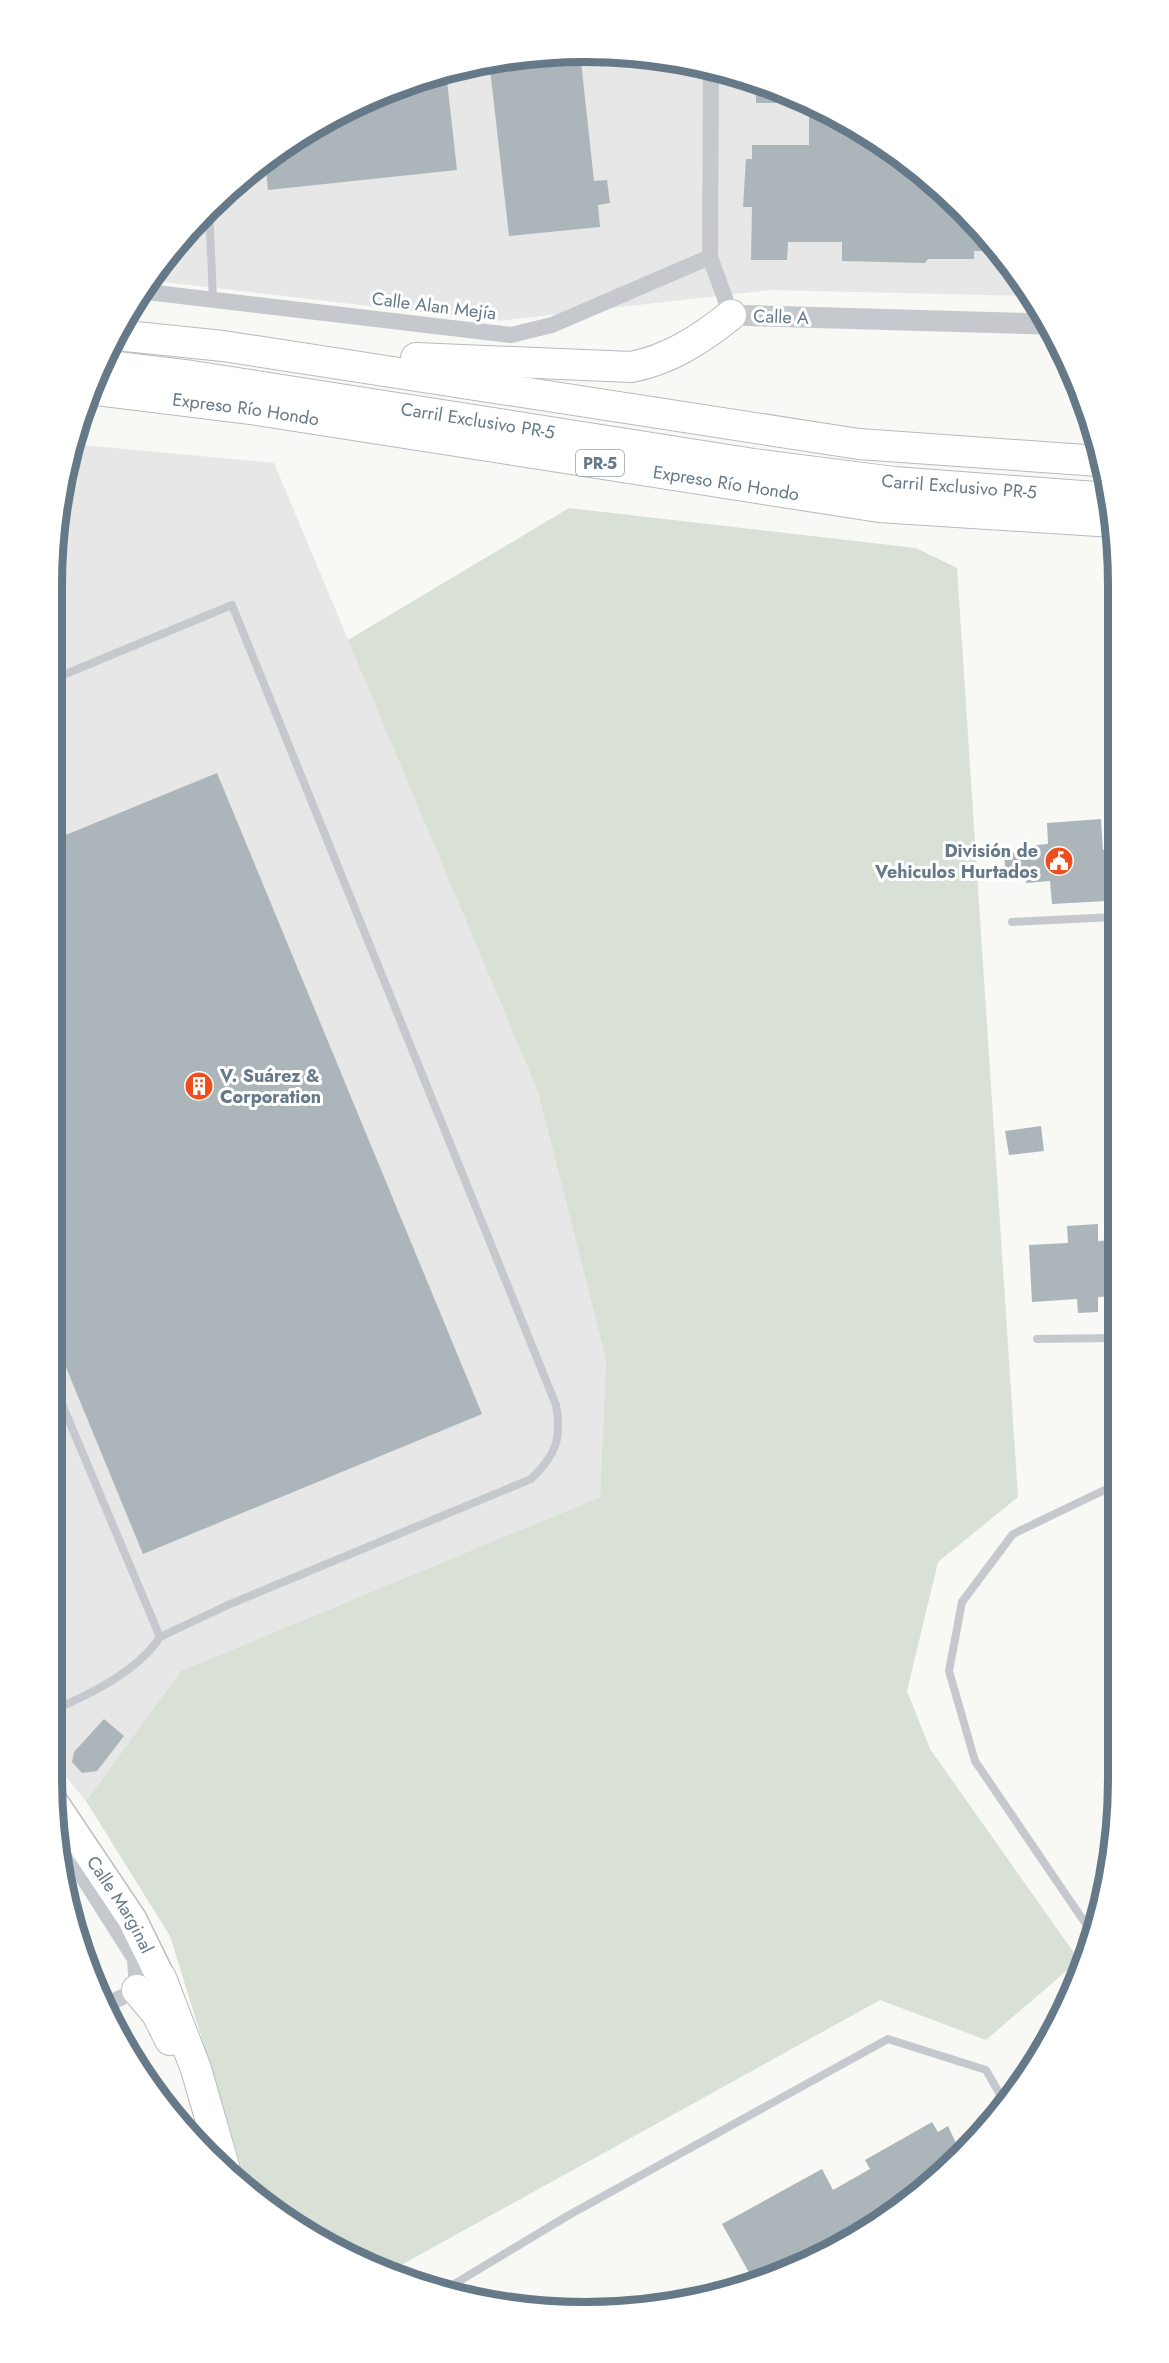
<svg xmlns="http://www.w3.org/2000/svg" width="1169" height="2363" viewBox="0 0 1169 2363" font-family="Jost,sans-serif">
<rect width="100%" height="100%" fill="#f8f8f5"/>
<g fill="#e6e7e6">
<polygon points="585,51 689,61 789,92 909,161 1008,259 1028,296 771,290 497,321 147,280 208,207 288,141 381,91 481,61"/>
<polygon points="72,444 274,463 538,1092 606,1360 600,1497 181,1671 86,1801 51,1759 51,584 61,480"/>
</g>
<polygon fill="#d9e0d6" points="569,508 916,548 957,568 1018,1497 938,1562 907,1691 930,1749 1079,1960 986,2040 880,2000 394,2269 317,2240 249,2191 170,1936 86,1801 181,1671 600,1497 606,1360 538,1092 348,640"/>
<g fill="#acb5ba">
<polygon points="580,52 594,181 607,180 610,203 598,205 600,227 509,236 489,60"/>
<polygon points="446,72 457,170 268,190 265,160 288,141 381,91"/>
<polygon points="756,82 789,92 808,103 756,103"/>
<polygon points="809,103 909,161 982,234 982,251 974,251 974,259 928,259 925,263 842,261 842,242 788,242 787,260 751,260 752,207 743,207 746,159 752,159 752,145 809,145"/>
<polygon points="217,773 482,1414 143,1554 51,1331 51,841"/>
<polygon points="1101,819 1103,850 1115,849 1115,869 1104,870 1107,901 1052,904 1050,881 1026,883 1026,878 1006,879 1004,853 1023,852 1024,846 1048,844 1047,823"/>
<polygon points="1041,1126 1044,1151 1009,1155 1005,1131"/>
<polygon points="1098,1224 1098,1241 1116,1240 1116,1296 1098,1297 1098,1312 1078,1313 1077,1299 1032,1302 1029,1245 1068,1243 1067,1226"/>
<polygon points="104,1719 124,1736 97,1771 82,1773 72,1762 74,1752"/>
<polygon points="932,2122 938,2132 948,2126 962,2156 821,2257 800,2263 798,2259 780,2269 752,2278 722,2224 822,2169 833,2190 870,2169 865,2160"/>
</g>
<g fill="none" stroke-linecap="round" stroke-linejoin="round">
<g stroke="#b7bbbe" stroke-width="31">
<g id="trunk">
<path id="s1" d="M55,1804L132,1919L161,1978"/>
</g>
</g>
<g stroke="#b7bbbe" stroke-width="32">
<g id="motorway">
<polyline points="116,335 223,346 859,444 1099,461"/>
<path d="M416,358L631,367C669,360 701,339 731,315"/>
<path id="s2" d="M100,365L192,376L754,464L894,482L1109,498"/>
<path id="s3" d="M89,389L251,409L879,507L1113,522"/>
<polyline points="161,1978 196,2069 226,2173"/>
<polyline points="137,1990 157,2014 170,2040"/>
</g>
</g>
<g stroke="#c5c9cd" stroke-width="8">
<polyline points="209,206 213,299"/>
<path d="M51,680L232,605L556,1405C562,1439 556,1455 531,1479L228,1605L160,1637"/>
<polyline points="1012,922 1115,917"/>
<polyline points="1037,1339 1116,1338"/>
<path d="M51,1711C89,1695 137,1672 160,1637L51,1378"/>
<polyline points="1092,1933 975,1761 949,1671 962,1602 1013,1534 1117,1484"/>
<polyline points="453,2291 456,2283 569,2215 888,2039 986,2070 1005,2103"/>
</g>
<g stroke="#c5c9cd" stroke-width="16">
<polyline points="711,68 710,257 731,315"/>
<polyline points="139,291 511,335 552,325 710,257"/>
<polyline points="62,1844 135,1959 137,1990 108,2004"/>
</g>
<polyline stroke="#c5c9cd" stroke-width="21" points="731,315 1045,324"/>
<use href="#trunk" stroke="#fff" stroke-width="28"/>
<use href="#motorway" stroke="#fff" stroke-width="30"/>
</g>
<defs>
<g id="civic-disc" transform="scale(1.5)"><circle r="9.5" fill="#f04d1d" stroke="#fff"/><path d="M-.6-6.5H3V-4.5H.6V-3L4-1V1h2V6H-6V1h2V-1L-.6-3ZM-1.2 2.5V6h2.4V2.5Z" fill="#fff"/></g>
<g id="building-disc" transform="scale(1.5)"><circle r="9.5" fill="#f04d1d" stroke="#fff"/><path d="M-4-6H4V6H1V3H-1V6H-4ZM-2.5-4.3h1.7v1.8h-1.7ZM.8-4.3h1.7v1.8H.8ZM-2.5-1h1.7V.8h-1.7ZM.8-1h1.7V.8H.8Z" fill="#fff"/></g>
</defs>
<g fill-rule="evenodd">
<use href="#civic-disc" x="1059" y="861"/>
<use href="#building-disc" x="199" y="1086"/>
</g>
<g text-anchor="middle" stroke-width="6" stroke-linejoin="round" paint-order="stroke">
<rect fill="#fff" stroke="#93a1ac" stroke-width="1.5" x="576" y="450" width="48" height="26" rx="4.5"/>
<g font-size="16" font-weight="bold" fill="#657988">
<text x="600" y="469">PR-5</text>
</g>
<g font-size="18" fill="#657988" stroke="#fff">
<text transform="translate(434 306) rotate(7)" y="6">Calle Alan Mejía</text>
<text transform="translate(781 317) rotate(2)" y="6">Calle A</text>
<text dy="6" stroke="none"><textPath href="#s3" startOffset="158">Expreso Río Hondo</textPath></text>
<text dy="6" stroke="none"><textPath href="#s2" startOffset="382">Carril Exclusivo PR-5</textPath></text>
<text dy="6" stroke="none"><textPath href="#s3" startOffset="644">Expreso Río Hondo</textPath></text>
<text dy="6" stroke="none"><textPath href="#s2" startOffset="868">Carril Exclusivo PR-5</textPath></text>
<text dy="6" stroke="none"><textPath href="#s1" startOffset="120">Calle Marginal</textPath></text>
</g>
<g font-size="18" font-weight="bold" fill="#657988" stroke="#fff" text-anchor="end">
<text x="1038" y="857">División de<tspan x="1038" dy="21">Vehiculos Hurtados</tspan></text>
<text x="220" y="1082" text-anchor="start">V. Suárez &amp;<tspan x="220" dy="21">Corporation</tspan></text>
</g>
</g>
<path d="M0 0H1169V2363H0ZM585 62H585A523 523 0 0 1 1108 585V1779A523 523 0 0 1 585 2302H585A523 523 0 0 1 62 1779V585A523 523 0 0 1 585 62Z" fill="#fff" fill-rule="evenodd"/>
<path fill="none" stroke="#657988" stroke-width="8" d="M585 62H585A523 523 0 0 1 1108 585V1779A523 523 0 0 1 585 2302H585A523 523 0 0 1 62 1779V585A523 523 0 0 1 585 62Z"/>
</svg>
